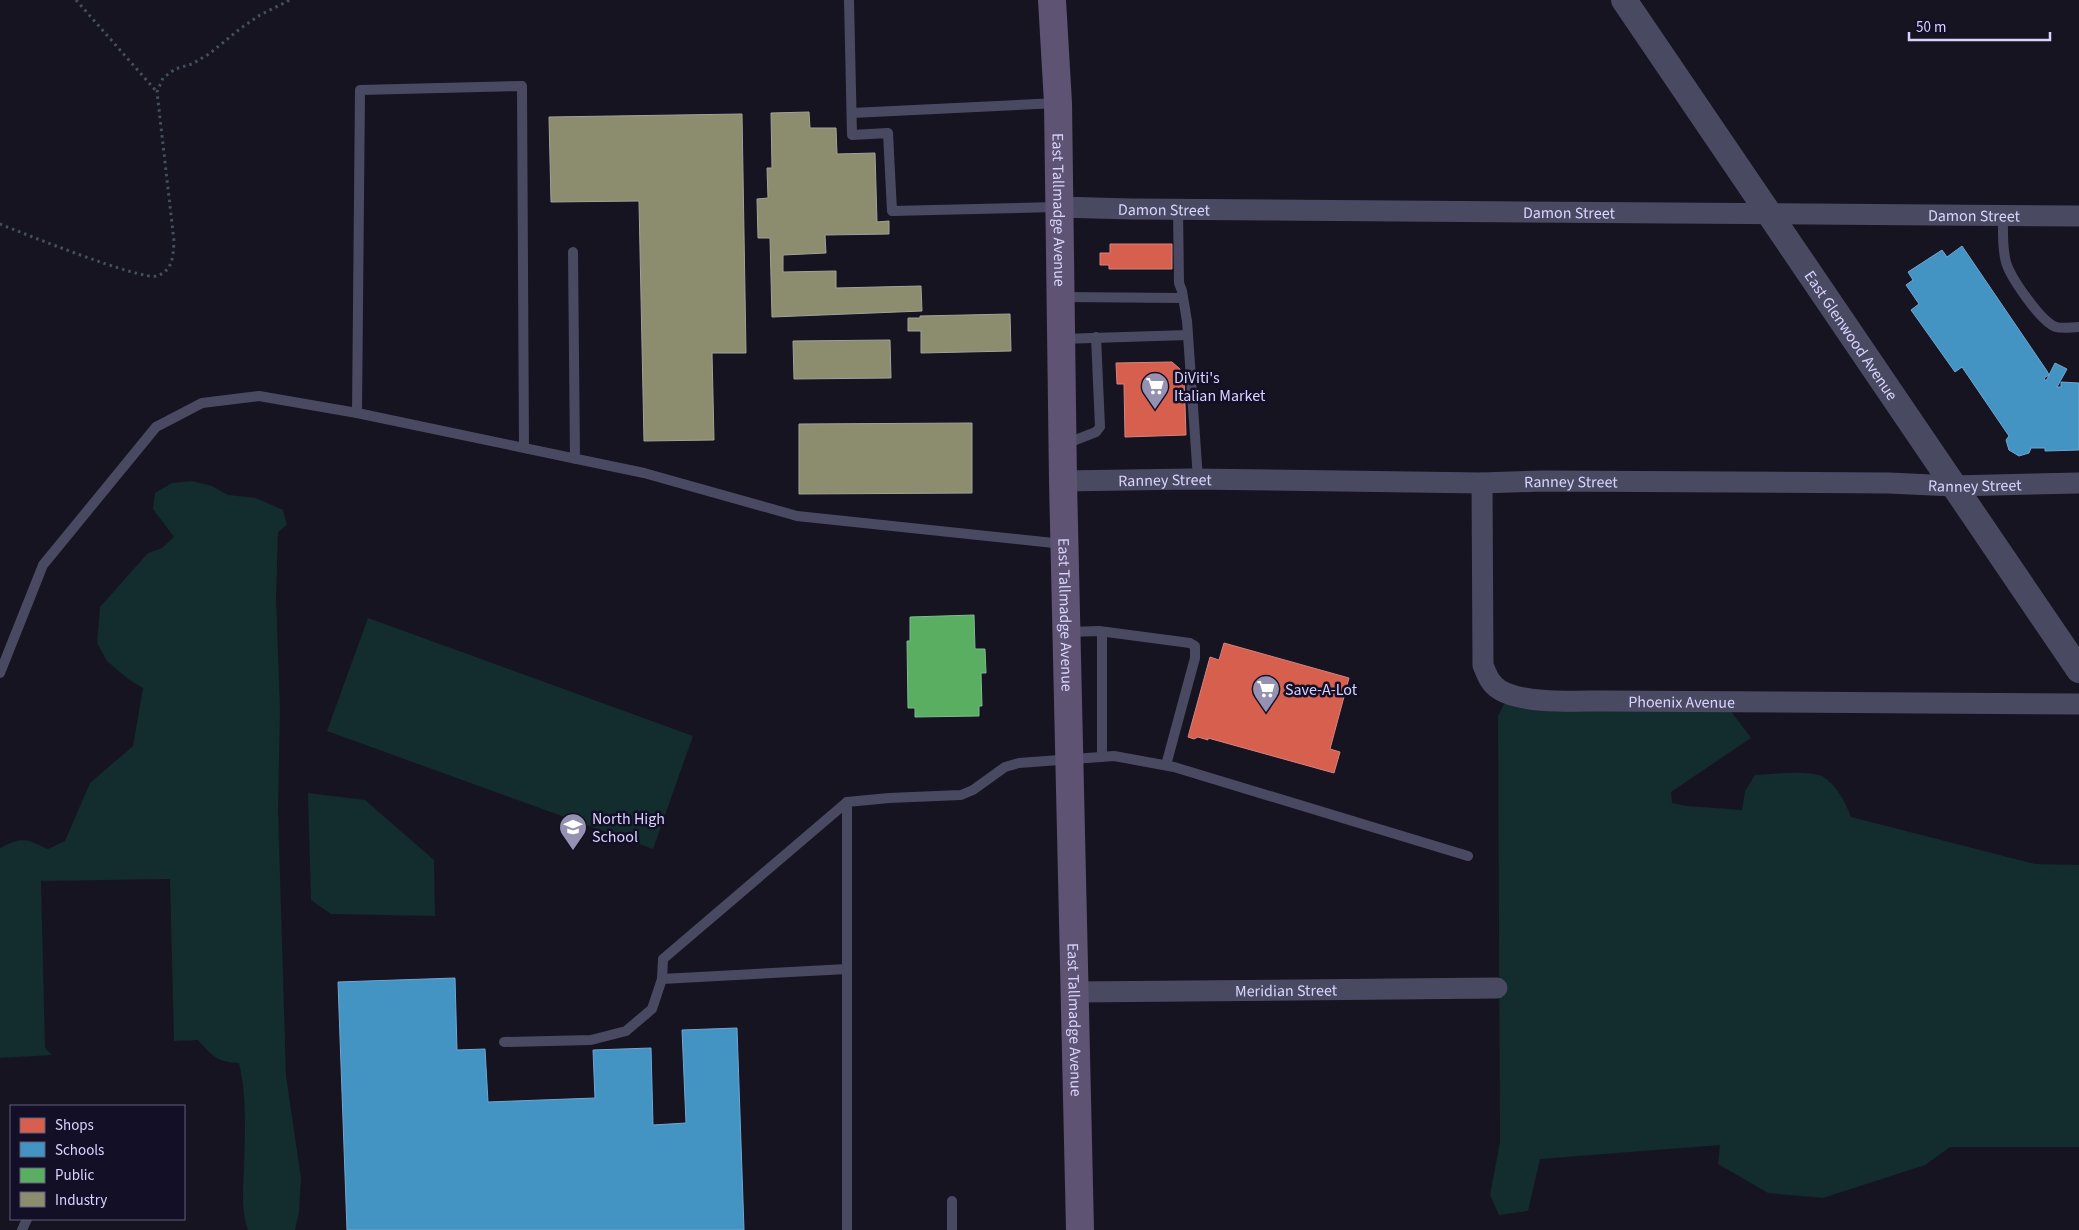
<svg xmlns="http://www.w3.org/2000/svg" width="2079" height="1230" viewBox="0 0 2079 1230" font-family="'Source Sans 3',sans-serif">
<rect width="100%" height="100%" fill="#161421"/>
<g fill="#132c2d">
<path d="M192,481L212,486L228,495L256,498L283,510L287,525L278,532L276,598L280,710L278,810L286,1076L301,1178L299,1212L295,1230H248C241,1210 243,1190 244,1168C245,1133 247,1097 239,1063C217,1062 212,1056 198,1040L174,1041L170,879L41,881L45,1048L52,1055L0,1058V848C23,836 26,839 48,849L65,841L90,783L133,746L143,688L128,679L107,661L97,643L100,607L148,553L162,548L174,537L153,509L155,493L172,483Z"/>
<polygon points="368,618 693,736 653,849 327,731"/>
<path d="M1507,698L1730,710L1751,738L1671,792L1672,803L1687,806L1742,810L1745,791L1755,775C1770,774 1808,770 1822,776C1836,784 1846,803 1851,817L2035,864L2079,865V1147H1950L1925,1165L1823,1198L1768,1193L1718,1164L1720,1145L1540,1159L1528,1211L1499,1215L1490,1195L1500,1142L1498,716Z"/>
<polygon points="308,793 365,800 434,860 435,916 331,914 311,900"/>
</g>
<g fill="#d6604d" stroke="#d78382">
<polygon points="1110,244 1172,244 1172,269 1109,269 1109,265 1100,265 1100,253 1110,253"/>
<polygon points="1172,362 1180,369 1180,376 1184,375 1186,435 1125,437 1124,384 1117,384 1116,363"/>
<polygon points="1224,643 1349,678 1330,749 1340,752 1334,773 1208,738 1208,740 1198,737 1194,739 1188,737 1210,657 1219,660"/>
</g>
<g fill="#4393c3" stroke="#70a6d5">
<polygon points="1962,246 2047,371 2049,375 2044,378 2046,381 2055,363 2067,369 2057,387 2061,387 2061,382 2079,383 2079,450 2045,451 2045,448 2031,448 2029,453 2019,456 2009,450 2006,440 2009,436 1962,367 1955,372 1911,310 1919,304 1906,285 1913,280 1908,272 1942,250 1947,257"/>
<polygon points="455,978 457,1050 485,1049 488,1102 595,1098 593,1050 651,1048 653,1125 686,1123 682,1030 737,1028 744,1230 347,1230 338,982"/>
</g>
<polygon fill="#5aae61" stroke="#80b990" points="974,615 975,649 985,649 986,673 981,673 982,706 979,706 979,716 915,717 915,708 908,708 907,641 910,641 910,617"/>
<g fill="#8c8c6e" stroke="#a3a29a">
<polygon points="809,112 810,128 836,128 837,154 875,153 877,222 889,221 889,234 825,235 826,253 783,255 783,272 836,271 836,288 921,286 922,311 772,317 770,238 758,238 757,199 768,198 767,168 772,168 771,113"/>
<polygon points="742,114 746,353 712,353 714,440 644,441 639,201 551,202 549,117"/>
<polygon points="1010,314 1011,351 921,353 921,331 908,331 908,318 920,318 920,316"/>
<polygon points="890,340 891,378 794,379 793,341"/>
<polygon points="972,423 972,493 799,494 799,424"/>
</g>
<g fill="none" stroke-linecap="round" stroke-linejoin="round">
<g stroke="#44505f" stroke-width="3" stroke-dasharray="2.5 4" stroke-linecap="butt">
<polyline points="76,0 157,92"/>
<path d="M0,224C22,233 142,281 157,276C173,270 173,257 174,241L157,92L163,78L175,69L192,64L209,54L241,28L260,15L290,0"/>
</g>
<g stroke="#4a4962" stroke-width="10">
<polyline points="849,0 852,135 888,133 892,211 1057,207"/>
<polyline points="852,113 1057,103"/>
<polyline points="1178,210 1179,283 1182,291 1187,321 1198,479"/>
<path d="M2003,215C2003,230 2002,248 2006,262C2010,277 2041,322 2056,327C2062,329 2072,327 2079,327"/>
<polyline points="573,252 575,459"/>
<polyline points="1062,297 1183,298"/>
<polyline points="1061,339 1188,335"/>
<polyline points="1065,444 1096,432 1100,427 1096,337"/>
<polyline points="524,448 522,86 360,90 357,413 644,473 797,516 1063,544"/>
<polyline points="1068,632 1099,631 1190,643 1195,646 1195,658 1166,765"/>
<polyline points="1102,632 1102,757"/>
<polyline points="0,673 43,565 156,427 202,403 259,396 357,413"/>
<polyline points="847,802 663,959 662,979 847,969"/>
<polyline points="504,1042 591,1040 626,1031 652,1009 662,979"/>
<polyline points="22,1230 27,1219"/>
<polyline points="847,1230 847,802 889,798 961,795 973,790 1005,767 1019,763 1114,756 1174,767 1468,856"/>
<polyline points="952,1230 952,1201"/>
</g>
<g stroke="#4a4962" stroke-width="21">
<path id="s1" d="M1058,207L1131,209L2079,216"/>
<path id="s2" d="M1063,481L1191,479L1482,483L1543,481L1889,483L1953,486L2079,483"/>
<path id="s3" d="M1482,483L1483,665C1487,675 1490,684 1500,690C1523,704 1575,701 1603,701L2079,704"/>
<path id="s4" d="M1076,992L1497,988"/>
</g>
<path stroke="#4a4962" stroke-width="26" id="s5" d="M1624,0L2079,670"/>
<path stroke="#5e5373" stroke-width="28" id="s6" d="M1052,0L1058,103L1063,481L1080,1230"/>
</g>
<defs>
<g id="supermarket-pin" transform="scale(1.4375)"><path d="M0 17L-7.5 6A9.5 9.5 0 1 1 7.5 6Z" fill="#9591b1" stroke="#130f26"/><path d="M-6-5.5h2.5l.6 2H6L4.5 2H-2.5L-4.4-4H-6ZM-1.5 3.2a1.3 1.3 0 1 0 .1 0ZM3 3.2a1.3 1.3 0 1 0 .1 0Z" fill="#fff"/></g>
<g id="school-pin" transform="scale(1.4375)"><path d="M0 17L-7.5 6A9.5 9.5 0 1 1 7.5 6Z" fill="#9591b1" stroke="#130f26"/><path d="M0-5L7-2L0 1L-7-2ZM-4 1L0 2.5L4 1V4Q0 6-4 4Z" fill="#fff"/></g>
</defs>
<g fill-rule="evenodd">
<use href="#supermarket-pin" x="1155" y="386"/>
<use href="#supermarket-pin" x="1266" y="689"/>
<use href="#school-pin" x="573" y="827"/>
</g>
<g text-anchor="middle" stroke-width="5" stroke-linejoin="round" paint-order="stroke">
<g font-size="16" fill="#d9d4ff" stroke="#130f26">
<text dy="6" stroke="none"><textPath href="#s1" startOffset="106">Damon Street</textPath></text>
<text dy="6" stroke="none"><textPath href="#s6" startOffset="210">East Tallmadge Avenue</textPath></text>
<text dy="6" stroke="none"><textPath href="#s1" startOffset="511">Damon Street</textPath></text>
<text dy="6" stroke="none"><textPath href="#s1" startOffset="916">Damon Street</textPath></text>
<text dy="6" stroke="none"><textPath href="#s5" startOffset="405">East Glenwood Avenue</textPath></text>
<text dy="6" stroke="none"><textPath href="#s2" startOffset="102">Ranney Street</textPath></text>
<text dy="6" stroke="none"><textPath href="#s2" startOffset="508">Ranney Street</textPath></text>
<text dy="6" stroke="none"><textPath href="#s2" startOffset="912">Ranney Street</textPath></text>
<text dy="6" stroke="none"><textPath href="#s6" startOffset="615">East Tallmadge Avenue</textPath></text>
<text dy="6" stroke="none"><textPath href="#s3" startOffset="396">Phoenix Avenue</textPath></text>
<text dy="6" stroke="none"><textPath href="#s4" startOffset="210">Meridian Street</textPath></text>
<text dy="6" stroke="none"><textPath href="#s6" startOffset="1020">East Tallmadge Avenue</textPath></text>
</g>
<g font-size="16" fill="#d9d4ff" stroke="#130f26" text-anchor="start">
<text x="1174" y="383">DiViti's<tspan x="1174" dy="18">Italian Market</tspan></text>
<text x="1285" y="695">Save-A-Lot</text>
<text x="592" y="824">North High<tspan x="592" dy="18">School</tspan></text>
</g>
</g>
<rect x="10" y="1105" width="175" height="115" fill="#130f26" stroke="#625e7d"/>
<rect x="20" y="1118" width="25" height="15" fill="#d6604d" stroke="#625e7d"/>
<text x="55" y="1130" font-size="15" fill="#d9d4ff">Shops</text>
<rect x="20" y="1142" width="25" height="15" fill="#4393c3" stroke="#625e7d"/>
<text x="55" y="1155" font-size="15" fill="#d9d4ff">Schools</text>
<rect x="20" y="1168" width="25" height="15" fill="#5aae61" stroke="#625e7d"/>
<text x="55" y="1180" font-size="15" fill="#d9d4ff">Public</text>
<rect x="20" y="1192" width="25" height="15" fill="#8c8c6e" stroke="#625e7d"/>
<text x="55" y="1205" font-size="15" fill="#d9d4ff">Industry</text>
<path d="M1909 32v8h141v-8" fill="none" stroke="#d9d4ff" stroke-width="2.5"/>
<text x="1916" y="32" font-size="15" fill="#d9d4ff" stroke="#130f26" stroke-width="4" paint-order="stroke">50 m</text>
</svg>
